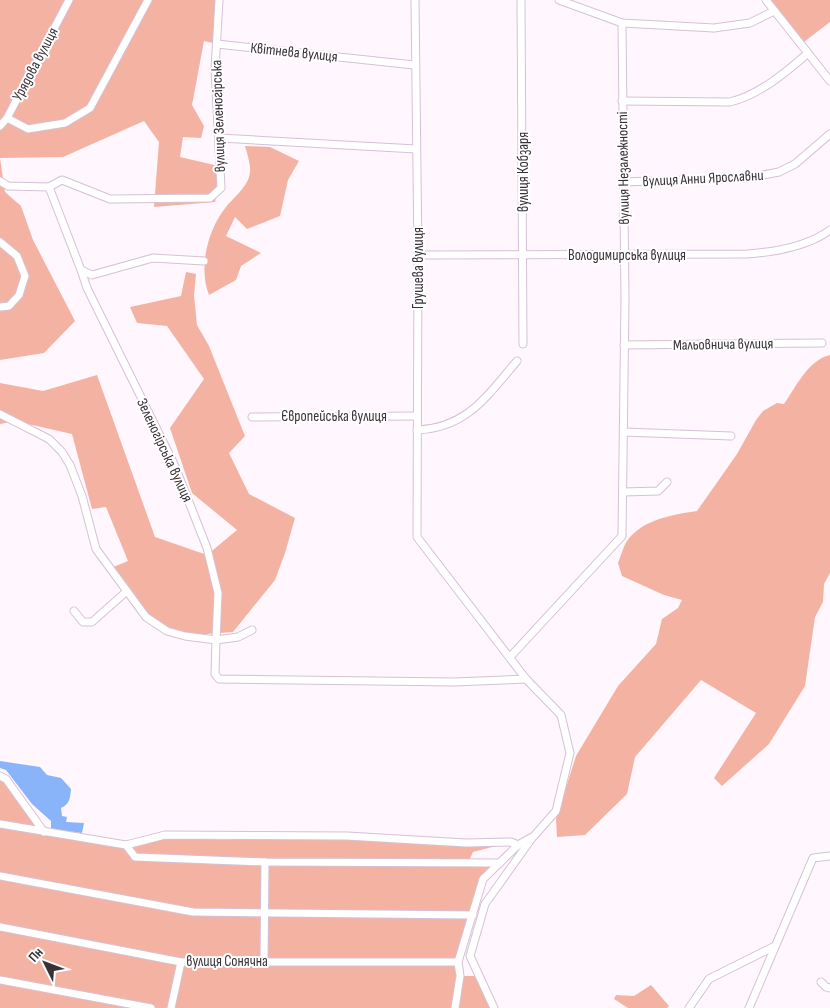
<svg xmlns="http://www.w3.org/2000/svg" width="830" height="1008" viewBox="0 0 830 1008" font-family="'Sofia Sans Condensed',sans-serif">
<rect width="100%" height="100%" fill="#fff6fe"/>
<g fill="#f4b3a2">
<polygon points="0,0 219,0 217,44 204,41 192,105 204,126 201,138 183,137 180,157 223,167 215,202 154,207 159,142 144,121 63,157 0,158 5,192 21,206 33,240 75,321 44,353 0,360"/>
<polygon points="766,0 830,0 830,22 800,45"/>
<path d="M245,146L270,147L299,161L288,180L280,216L247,229L235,217L226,236L261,253L241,266L236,280L209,295C198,267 208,229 226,207C234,197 249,186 250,172C251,165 247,153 245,146Z"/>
<polygon points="186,272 196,274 194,295 197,325 209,346 245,436 229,453 249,494 295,518 285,553 275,580 233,632 207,634 205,638 158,627 111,568 128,561 106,507 92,509 72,434 15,421 0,424 0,383 43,391 97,375 155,537 207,555 237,530 192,493 170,428 204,379 167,326 137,323 130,307 181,296"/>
<path d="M830,355V573L824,584L823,602L815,617L805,686L769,744L722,786L714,778L756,713L701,680L635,757L627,794L585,835L557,837L556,819L576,756L618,686L656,644L662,619L678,608L682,600L664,595L622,576L618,563C621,556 623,547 627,541C643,519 672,515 697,511L737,454L756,420L763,411L777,403L784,404C796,387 808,360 830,355Z"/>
<polygon points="0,776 44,832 126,845 166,837 225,840 279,836 511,842 473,852 468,863 486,863 491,870 483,879 458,962 460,976 479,976 494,1008 0,1008"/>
<polygon points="651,985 669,1006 667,1008 628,1008 614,999 616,995 634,996"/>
</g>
<path fill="#89b4f9" d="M0,761L40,767L47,775L61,778L71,789C70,798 70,804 61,808L62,816L67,817L66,822L84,823L82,833L51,829V821L32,804L6,770L0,768Z"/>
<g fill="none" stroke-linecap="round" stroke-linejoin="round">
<g stroke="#d6c1d5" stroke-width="9">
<g id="minor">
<polyline points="415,0 418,255 417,537 526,679 561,715 570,753 556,811 534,836 518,845 483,879 458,962 460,976 455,1008"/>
<polyline points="521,0 523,344"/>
<polyline points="559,0 622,23 714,28 750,23 774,11"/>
<polyline points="766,0 830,81"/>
<polyline points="217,44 414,65"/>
<path d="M622,101L730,102C759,95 785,73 807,54"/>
<polyline points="7,118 28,129 65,123 90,108 148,0"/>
<polyline points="0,126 7,118 69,0"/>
<polyline points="220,138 416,149"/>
<polyline points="0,181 8,186 49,187 81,270 92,275 153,258 204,261"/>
<polyline points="622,182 747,178 779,172 795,164 830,134"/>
<polyline points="49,187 62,180 110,199 210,198 221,188 215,69 219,0"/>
<polyline points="0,242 17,256 25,276 19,295 9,306 0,307"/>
<path d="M418,255L747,254C775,252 807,247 830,230"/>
<polyline points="81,270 87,288 174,464 207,548 218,593 216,640 238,637 252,630"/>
<polyline points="624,345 822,343"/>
<polyline points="0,414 49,439 62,452 70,465 82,496 96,549 146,617 167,631 185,636 216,640 215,674 219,679 454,682 526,679"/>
<polyline points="252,417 417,416"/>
<path d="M417,430C467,428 487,396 517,361"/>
<polyline points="624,432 731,436"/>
<polyline points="623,492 658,491 667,482"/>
<polyline points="74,611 83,622 92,622 127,591"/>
<polyline points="510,657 622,536 625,299 622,23"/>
<polyline points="0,776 6,779 44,832"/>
<polyline points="0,824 126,845 135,857 265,862 500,863"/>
<polyline points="126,845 165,835 347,836 466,843 511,842 518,845"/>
<polyline points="0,876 193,912 473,915"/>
<polyline points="0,927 181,962 458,962"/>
<polyline points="264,962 265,862"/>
<polyline points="0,980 151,1008"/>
<polyline points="821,982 826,987 830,988"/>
<polyline points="171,1008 181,962"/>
<polyline points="494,1008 470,956 485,904 532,838"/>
<polyline points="689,1008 709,979 775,946"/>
<polyline points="749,1008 813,858 830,856"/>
</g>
</g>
<use href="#minor" stroke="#fff" stroke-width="7"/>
</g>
<g text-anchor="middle" stroke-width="4" stroke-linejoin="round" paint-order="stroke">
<g font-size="15" fill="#393138" stroke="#fff">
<text transform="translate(294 52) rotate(6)" y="5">Квітнева вулиця</text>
<text transform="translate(35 64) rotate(-62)" y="5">Урядова вулиця</text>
<text transform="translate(218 116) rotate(-92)" y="5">вулиця Зеленогірська</text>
<text transform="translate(623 168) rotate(-91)" y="5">вулиця Незалежності</text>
<text transform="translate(523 172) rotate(-90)" y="5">вулиця Кобзаря</text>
<text transform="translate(703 178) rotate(-3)" y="5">вулиця Анни Ярославни</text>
<text x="627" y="260">Володимирська вулиця</text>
<text transform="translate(418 268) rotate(-90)" y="5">Грушева вулиця</text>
<text transform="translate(723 344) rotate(-1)" y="5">Мальовнича вулиця</text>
<text x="334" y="421">Європейська вулиця</text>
<text transform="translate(165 450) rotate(65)" y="5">Зеленогірська вулиця</text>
<text x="227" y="966">вулиця Сонячна</text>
</g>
</g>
<g transform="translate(45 963) rotate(312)" stroke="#ffffff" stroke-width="4" paint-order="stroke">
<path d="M0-4L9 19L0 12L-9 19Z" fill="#393138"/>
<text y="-8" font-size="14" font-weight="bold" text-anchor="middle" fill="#393138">Пн</text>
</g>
</svg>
